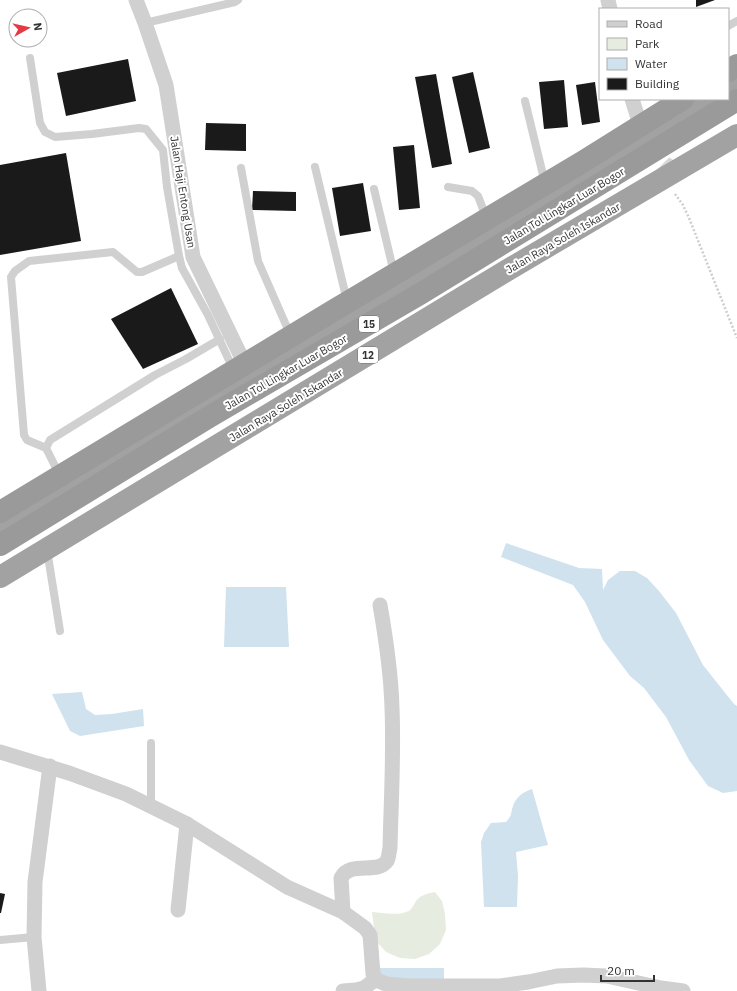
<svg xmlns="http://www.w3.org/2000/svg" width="737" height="991" viewBox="0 0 737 991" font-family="'IBM Plex Sans',sans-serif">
<rect width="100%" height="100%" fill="#fff"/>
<path fill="#e6ecdf" d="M435,892L442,901L445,914L446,930L440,944L429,954L415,959L400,958L386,952L377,942L374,928L372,912C383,913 398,916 409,911C412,909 414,904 416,901C420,895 429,893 435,892Z"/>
<g fill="#cfe2ee">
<polygon points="506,543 579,568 602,569 603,590 608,580 620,571 635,571 647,578 659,591 676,613 703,665 734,704 737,706 737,791 723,793 708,786 689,760 666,717 644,688 630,676 603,640 585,602 573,585 501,557"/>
<polygon points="226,587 286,587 289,647 224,647"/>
<polygon points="82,692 86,709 95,715 112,714 143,709 144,726 80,736 70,731 52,694"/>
<path d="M532,789L548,845L516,852L518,876L517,907H484L481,842L484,833L491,823L506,822C513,814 510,815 513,806C516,797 523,792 532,789Z"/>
<polygon points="373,968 444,968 444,985 384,985"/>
</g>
<g fill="#1a1a1a">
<polygon points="696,0 715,0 696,7"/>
<polygon points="128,59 136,101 66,116 57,73"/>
<polygon points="473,72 490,148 469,153 452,77"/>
<polygon points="436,74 452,164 432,168 415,77"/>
<polygon points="564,80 568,127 544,129 539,82"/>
<polygon points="595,82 600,122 582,125 576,85"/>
<polygon points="206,123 246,124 246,151 205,150"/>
<polygon points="414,145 420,208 399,210 393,147"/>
<polygon points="66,153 81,241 0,255 0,165"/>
<polygon points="363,183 371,231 340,236 332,188"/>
<polygon points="253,191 296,192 296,211 252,210"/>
<polygon points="171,288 198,344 143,369 111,319"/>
<polygon points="0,893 5,894 1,913 0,913"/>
</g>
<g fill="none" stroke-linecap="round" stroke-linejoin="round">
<path stroke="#d6d6d6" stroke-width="22" stroke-dasharray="22 11" stroke-linecap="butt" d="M652,134C653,143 654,153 658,160C661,166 668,170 673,173"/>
<polyline stroke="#cdcdcd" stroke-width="2.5" stroke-dasharray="2 2" stroke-linecap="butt" points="675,194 683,205 689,218 737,338"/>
<g stroke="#d0d0d0" stroke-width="8">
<polyline points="145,23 235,2 238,0"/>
<polyline points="728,26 737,21"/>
<polyline points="30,58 40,123 45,132 55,137 92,134 139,128 146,129 163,150 167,187 179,256 182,268 208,315 234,371"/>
<polyline points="525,101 545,183"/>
<polyline points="315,167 347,301"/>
<polyline points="241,168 258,261 286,325 292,334"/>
<polyline points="448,187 472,191 478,196 486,217"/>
<polyline points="374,189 394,273"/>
<polyline points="46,448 27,440 24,435 11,277 15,271 29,261 113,252 137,272 142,272 179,256"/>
<polyline points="60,476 46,448 50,440 155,375 186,359 220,339"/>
<polyline points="47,550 60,631"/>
<polyline points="151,743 151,806"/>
<polyline points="0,940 34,937"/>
</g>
<g stroke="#d0d0d0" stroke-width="15">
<polyline points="136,0 145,23 166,85 193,257 249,373"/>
<polyline points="608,0 610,9"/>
<polyline points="632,99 643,134"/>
<polyline points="0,752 69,773 126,794 187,824 287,887 343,912 365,928 370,935 373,974 376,979 379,981 386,984 409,986 500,986 528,982 557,976 583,975 607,976 661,988 683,991"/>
<polyline points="178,910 187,824"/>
<path d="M343,912L341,878C350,860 377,875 387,861C389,857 389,852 390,848C391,802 394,755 392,708C391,673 386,639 380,605"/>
<polyline points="39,991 34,937 35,882 50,766"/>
<polyline points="343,991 356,990 364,988 376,979"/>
</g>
<g stroke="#a2a2a2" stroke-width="22">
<polyline points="728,87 737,82"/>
<polyline points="0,528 240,383 490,230 635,146 709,99"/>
<polyline points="0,577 511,268 737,135"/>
</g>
<polyline stroke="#9a9a9a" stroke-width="22" points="728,71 737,65"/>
<g stroke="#9a9a9a" stroke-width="22">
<polyline points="0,512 331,312 584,161 683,99"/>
<polyline points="0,545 209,417 420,294 737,100"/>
</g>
</g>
<g text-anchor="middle" stroke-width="4" stroke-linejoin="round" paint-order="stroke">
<g fill="#fff" stroke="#707070" stroke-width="1">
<rect x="359" y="316" width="20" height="16" rx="3"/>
<rect x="358" y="347" width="20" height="16" rx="3"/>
</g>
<g font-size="10" font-weight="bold" fill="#333">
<text x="369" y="328">15</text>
<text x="368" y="359">12</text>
</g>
<g font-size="11" fill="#333" stroke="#fff">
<text transform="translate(183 192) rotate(81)" y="4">Jalan Haji Entong Usan</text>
<text transform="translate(564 206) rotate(-31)" y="4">Jalan Tol Lingkar Luar Bogor</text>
<text transform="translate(563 238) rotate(-30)" y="4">Jalan Raya Soleh Iskandar</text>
<text transform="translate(286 372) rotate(-30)" y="4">Jalan Tol Lingkar Luar Bogor</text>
<text transform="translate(286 405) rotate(-31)" y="4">Jalan Raya Soleh Iskandar</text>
</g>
</g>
<rect x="599" y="8" width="130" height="92" fill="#ffffff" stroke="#adadad"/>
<rect x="607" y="21" width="20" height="6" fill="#d0d0d0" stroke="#adadad"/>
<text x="635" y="28" font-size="12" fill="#333333">Road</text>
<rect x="607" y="38" width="20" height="12" fill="#e6ecdf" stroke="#adadad"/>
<text x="635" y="48" font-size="12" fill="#333333">Park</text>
<rect x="607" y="58" width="20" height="12" fill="#cfe2ee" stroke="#adadad"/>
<text x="635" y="68" font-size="12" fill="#333333">Water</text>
<rect x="607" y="78" width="20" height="12" fill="#1a1a1a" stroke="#adadad"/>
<text x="635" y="88" font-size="12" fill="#333333">Building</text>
<g transform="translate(28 28) rotate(82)"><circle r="19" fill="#ffffff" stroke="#adadad"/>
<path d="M0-3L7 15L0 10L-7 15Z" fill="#e63946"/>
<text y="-6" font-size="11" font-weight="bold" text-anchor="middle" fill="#333333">N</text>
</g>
<path d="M601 975v6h53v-6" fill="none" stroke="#333333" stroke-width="2"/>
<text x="607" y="975" font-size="12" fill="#333333" stroke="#ffffff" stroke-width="3" paint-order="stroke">20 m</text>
</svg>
